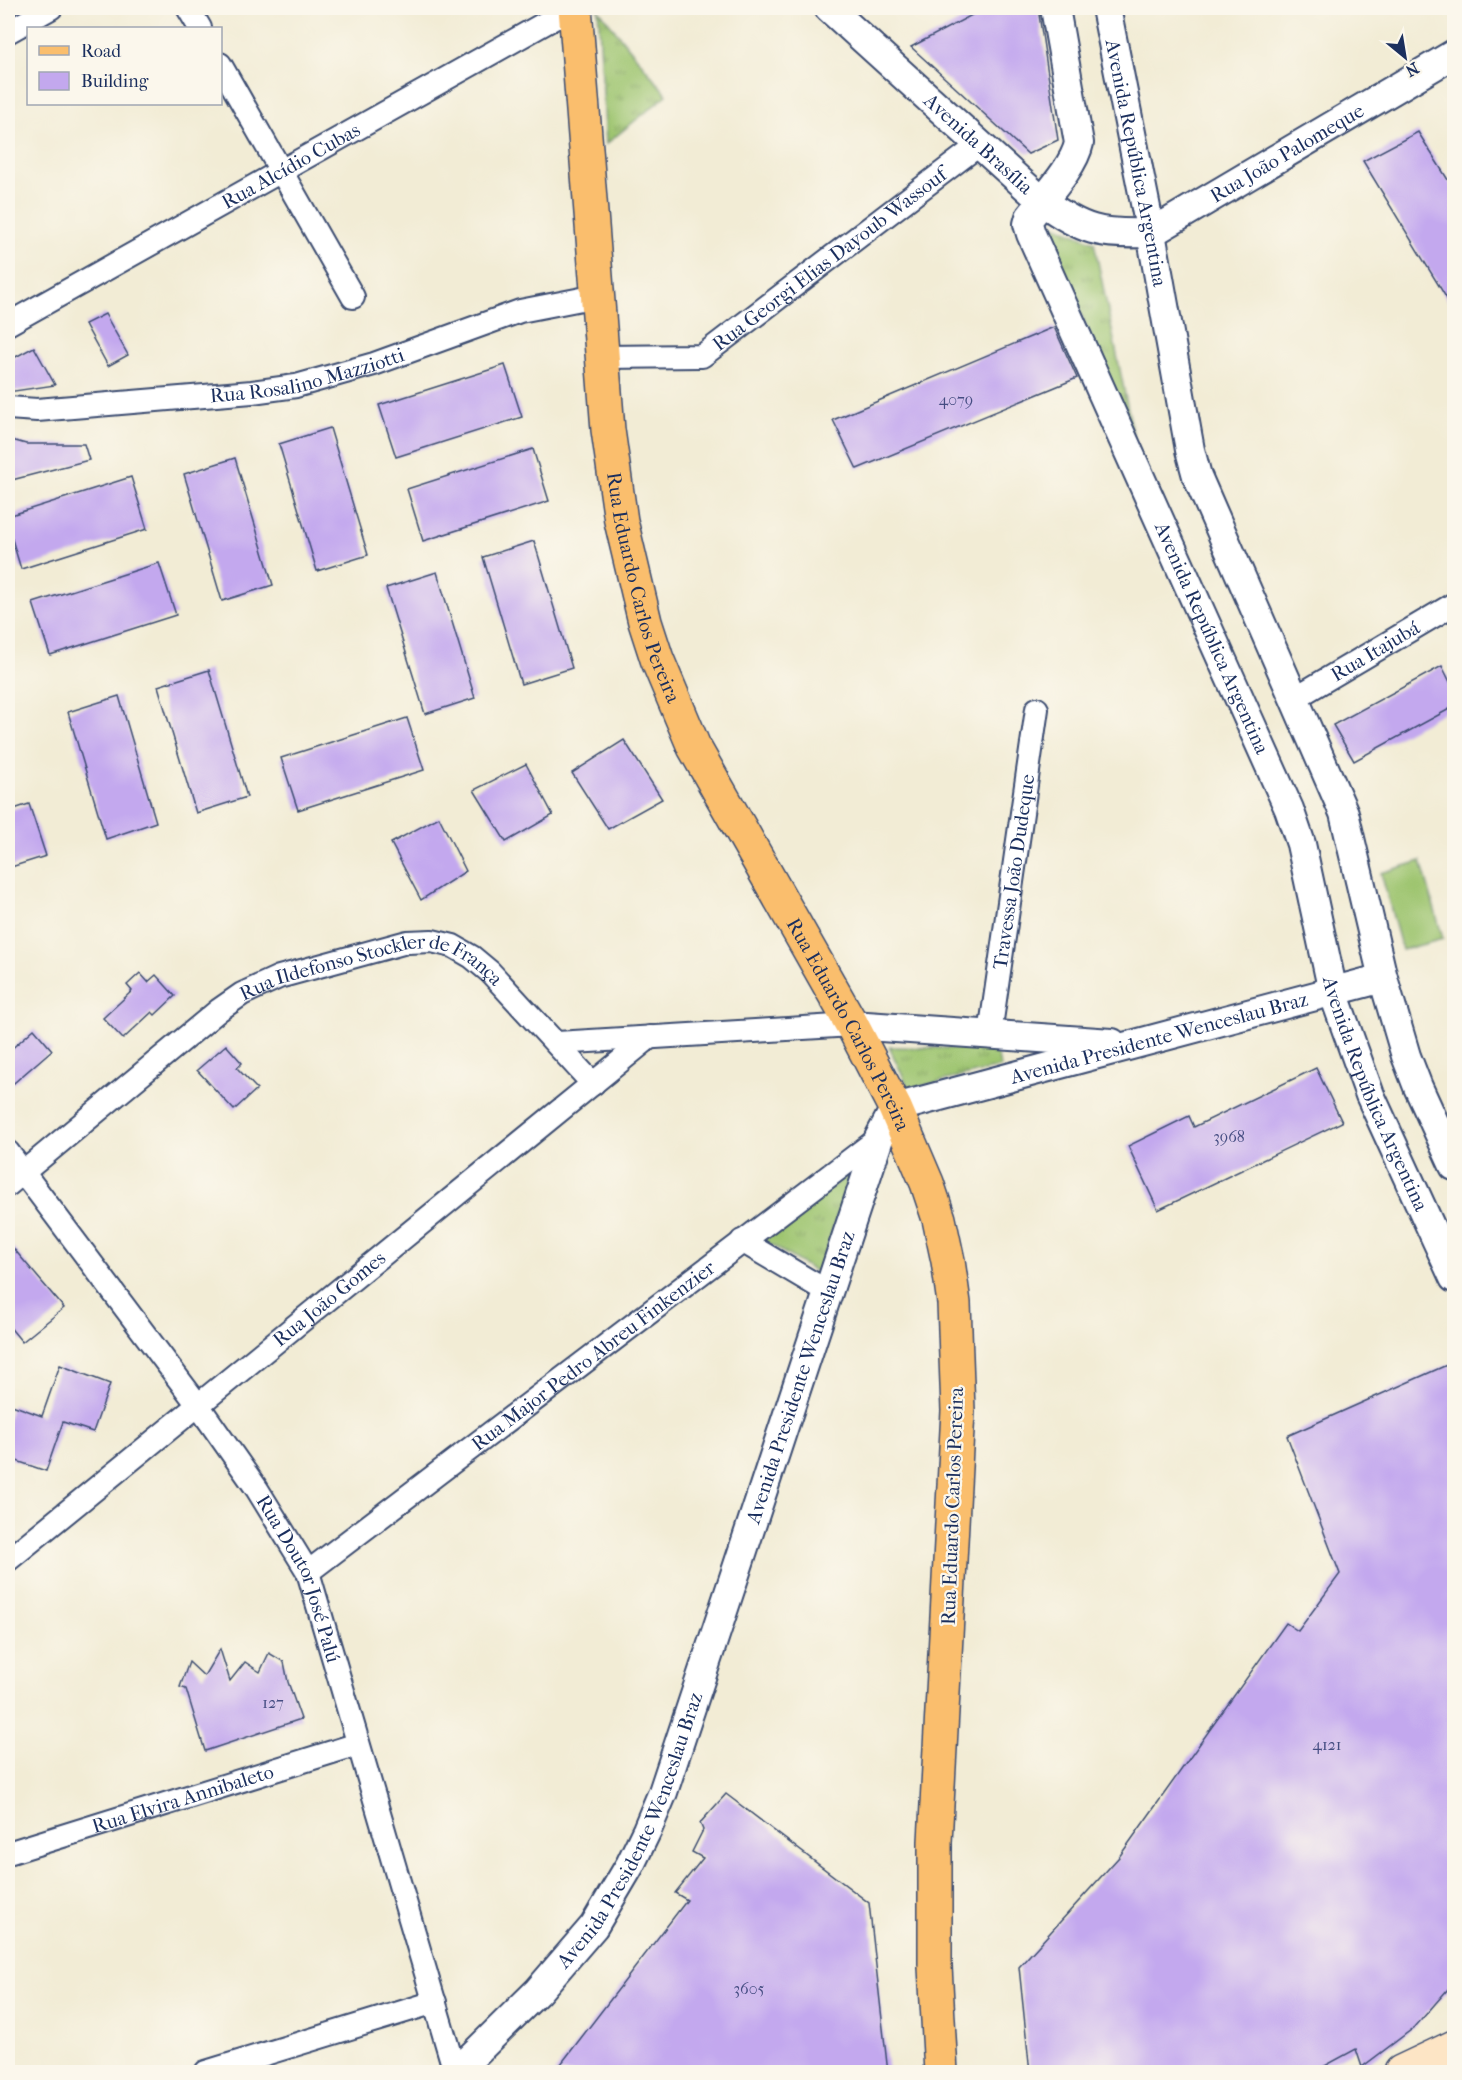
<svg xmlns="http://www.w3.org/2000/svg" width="1462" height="2080" viewBox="0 0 1462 2080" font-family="'IM FELL French Canon',serif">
<defs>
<pattern id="grass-tufts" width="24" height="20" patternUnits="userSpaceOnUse" patternTransform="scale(1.5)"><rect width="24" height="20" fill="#9ec570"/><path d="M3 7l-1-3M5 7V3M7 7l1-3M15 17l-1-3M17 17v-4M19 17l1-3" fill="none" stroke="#80a05f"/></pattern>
</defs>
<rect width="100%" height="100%" fill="#fbf7ec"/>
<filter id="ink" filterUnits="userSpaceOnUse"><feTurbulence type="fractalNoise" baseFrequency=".0167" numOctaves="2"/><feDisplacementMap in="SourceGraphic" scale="12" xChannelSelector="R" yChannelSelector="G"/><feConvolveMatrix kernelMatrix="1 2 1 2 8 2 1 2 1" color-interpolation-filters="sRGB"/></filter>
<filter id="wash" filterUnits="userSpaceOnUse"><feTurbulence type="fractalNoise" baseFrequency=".008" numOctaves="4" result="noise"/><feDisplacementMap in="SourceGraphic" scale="24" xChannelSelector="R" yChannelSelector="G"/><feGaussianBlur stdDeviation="1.35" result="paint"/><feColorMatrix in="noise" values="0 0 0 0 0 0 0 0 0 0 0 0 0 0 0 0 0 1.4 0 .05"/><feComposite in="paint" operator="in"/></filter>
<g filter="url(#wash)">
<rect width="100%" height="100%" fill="#f2ecd5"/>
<g fill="url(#grass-tufts)" stroke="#5c7a67" stroke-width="1.5">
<polygon points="598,9 667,95 606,144"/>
<polygon points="1041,219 1094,242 1134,439"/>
<polygon points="889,1047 995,1049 1001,1067 909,1089"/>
<polygon points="850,1173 819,1274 763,1240"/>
</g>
<polygon fill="#9ec570" stroke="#5c7a67" stroke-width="1.5" points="1421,861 1443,939 1402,950 1381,873"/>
<g id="blocks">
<g fill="#c3a8ee">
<polygon points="971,8 1038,8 1058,140 1028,154 911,47 974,14"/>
<polygon points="1418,132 1455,191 1455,312 1363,161"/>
<polygon points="105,314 128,355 108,366 85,324"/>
<polygon points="1054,327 1077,378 857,469 833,420"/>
<polygon points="34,347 55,385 8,392 8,361"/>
<polygon points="505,365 522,417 396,457 379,405"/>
<polygon points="330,428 368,555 317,571 279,444"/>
<polygon points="8,439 26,444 84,444 89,460 8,481"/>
<polygon points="533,449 549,501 423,541 407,489"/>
<polygon points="235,458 273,585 222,601 184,474"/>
<polygon points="131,477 147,529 21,569 8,526 8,516"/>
<polygon points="534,541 572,668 521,684 483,557"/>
<polygon points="159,563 176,615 50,655 33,603"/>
<polygon points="437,572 475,698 425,714 386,588"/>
<polygon points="1442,666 1455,692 1455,706 1354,761 1333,725"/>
<polygon points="209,670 247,797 196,813 158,686"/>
<polygon points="119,696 156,822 106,839 68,712"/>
<polygon points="407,718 424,770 298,810 281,758"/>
<polygon points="624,740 662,799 608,829 572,773"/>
<polygon points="526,764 553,815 506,842 474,790"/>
<polygon points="29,804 46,856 8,868 8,811"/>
<polygon points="439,817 466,871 421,900 391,843"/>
<polygon points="140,973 148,982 156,975 175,996 155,1015 152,1012 123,1039 103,1018 132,991 127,985"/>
<polygon points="34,1029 52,1050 8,1088 8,1052"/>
<polygon points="226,1045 242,1063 237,1068 257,1089 234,1110 197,1070"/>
<polygon points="1316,1068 1342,1122 1158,1210 1128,1146 1189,1116 1194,1127"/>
<polygon points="8,1242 64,1308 22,1342 8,1325"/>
<polygon points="1449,1364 1455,1375 1455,1981 1415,2027 1362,2067 1356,2049 1312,2073 1030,2073 1019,1967 1119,1857 1286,1623 1298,1631 1340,1574 1287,1436"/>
<polygon points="60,1365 110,1384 93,1432 63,1422 46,1471 8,1458 8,1419 12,1405 42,1416"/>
<polygon points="220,1649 230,1681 245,1662 260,1672 269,1653 284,1662 288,1682 301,1719 205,1751 186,1689 180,1687 189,1662 204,1676"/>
<polygon points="726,1794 869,1903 888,2073 554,2073 687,1900 675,1893 703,1858 692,1852 703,1830 700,1823"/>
</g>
</g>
</g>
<g filter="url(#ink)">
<use href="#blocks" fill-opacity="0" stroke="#3b4b70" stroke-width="1.5"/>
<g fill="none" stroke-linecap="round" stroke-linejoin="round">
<g stroke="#3b4b70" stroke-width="26">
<g id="minor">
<polyline points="188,8 200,28"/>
<polyline points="8,32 51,8"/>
<polyline points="220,64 353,297"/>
<path id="s1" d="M8,324L572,8"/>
<path id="s2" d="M601,357L702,356L980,144"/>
<path id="s3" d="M8,408L37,410L252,392L296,386L374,364L520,311L597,296"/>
<path id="s4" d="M1295,698L1454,604"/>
<path id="s5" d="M990,1034L1037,709"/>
<polyline points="557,1043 852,1025"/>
<path id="s6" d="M8,1152L198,1405L257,1489L308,1572L455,2072"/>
<path id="s7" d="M8,1185L219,1010L242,994L279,977L407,942L432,941L453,946L472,957L490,972L593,1084"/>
<polyline points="742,1241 828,1292"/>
<path id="s8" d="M8,1560L650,1037"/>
<path id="s9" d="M308,1572L879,1138"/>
<path id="s10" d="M8,1853L358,1744"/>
<polyline points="206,2072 435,2002"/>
</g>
</g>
<g stroke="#3b4b70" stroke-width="32">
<g id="tertiary">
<path id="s11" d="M829,8L1042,201C1083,231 1100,235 1151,233L1454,54"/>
<path id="s12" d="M1055,8L1079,143C1074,167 1045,197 1030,217L1028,224L1031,234L1289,809L1301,844L1333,992L1370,1095L1454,1278"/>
<path id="s13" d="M1106,8L1151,233L1190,450L1197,476L1344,813L1383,978L1406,1056L1418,1087L1454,1166"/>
<polyline points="852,1025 1112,1043"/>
<path id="s14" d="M456,2072L538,1991L594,1926L630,1865L647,1830L663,1792L720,1620L879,1138L895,1108L1383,978"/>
</g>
</g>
<g stroke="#3b4b70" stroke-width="36">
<polyline id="secondary" points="1401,2072 1454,2047"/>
</g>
<g stroke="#3b4b70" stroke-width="36">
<g id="primary">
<path id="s15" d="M575,8L608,430L621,521L645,622L657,659L694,747L852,1025L895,1108L927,1183L939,1219L948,1261L954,1303L958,1411L935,1842V1967L941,2072"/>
</g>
</g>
<use href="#minor" stroke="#fff" stroke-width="22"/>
<use href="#tertiary" stroke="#fff" stroke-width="28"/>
<use href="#secondary" stroke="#fde5c5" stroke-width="33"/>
<use href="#primary" stroke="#fabe6d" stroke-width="33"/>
</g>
</g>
<g text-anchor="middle" stroke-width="4.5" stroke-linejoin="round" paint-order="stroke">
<g font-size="16" fill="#454d82">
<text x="956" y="405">4079</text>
<text x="1229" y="1142">3968</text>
<text x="273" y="1708">127</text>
<text x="1327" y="1750">4121</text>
<text x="749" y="1994">3605</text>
</g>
<g font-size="20" fill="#1b2f5e" stroke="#fbf7ec">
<text dy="7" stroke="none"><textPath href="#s11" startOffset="202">Avenida Brasília</textPath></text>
<text dy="7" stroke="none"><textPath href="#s11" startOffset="562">Rua João Palomeque</textPath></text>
<text dy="7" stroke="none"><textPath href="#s13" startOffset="158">Avenida República Argentina</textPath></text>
<text dy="7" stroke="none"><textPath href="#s1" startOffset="324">Rua Alcídio Cubas</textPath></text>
<text dy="7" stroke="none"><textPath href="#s2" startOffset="261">Rua Georgi Elias Dayoub Wassouf</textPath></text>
<text dy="7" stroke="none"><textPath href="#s3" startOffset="302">Rua Rosalino Mazziotti</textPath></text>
<text dy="7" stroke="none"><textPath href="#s15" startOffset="585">Rua Eduardo Carlos Pereira</textPath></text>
<text dy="7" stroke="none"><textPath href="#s12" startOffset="687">Avenida República Argentina</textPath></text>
<text dy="7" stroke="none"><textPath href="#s4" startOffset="93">Rua Itajubá</textPath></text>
<text dy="7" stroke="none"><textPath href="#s5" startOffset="164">Travessa João Dudeque</textPath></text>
<text dy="7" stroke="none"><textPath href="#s7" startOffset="441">Rua Ildefonso Stockler de França</textPath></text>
<text dy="7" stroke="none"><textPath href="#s15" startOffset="1071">Rua Eduardo Carlos Pereira</textPath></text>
<text dy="7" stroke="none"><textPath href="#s14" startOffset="1348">Avenida Presidente Wenceslau Braz</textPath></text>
<text dy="7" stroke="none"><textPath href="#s12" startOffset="1173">Avenida República Argentina</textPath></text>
<text dy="7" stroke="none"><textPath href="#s8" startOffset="414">Rua João Gomes</textPath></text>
<text dy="7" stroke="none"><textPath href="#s9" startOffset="358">Rua Major Pedro Abreu Finkenzier</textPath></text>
<text dy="7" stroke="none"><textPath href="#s14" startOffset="789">Avenida Presidente Wenceslau Braz</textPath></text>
<text transform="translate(952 1506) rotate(-88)" y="7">Rua Eduardo Carlos Pereira</text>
<text dy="7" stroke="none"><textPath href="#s6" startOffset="519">Rua Doutor José Palú</textPath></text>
<text dy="7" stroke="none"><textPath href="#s10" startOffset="183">Rua Elvira Annibaleto</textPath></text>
<text dy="7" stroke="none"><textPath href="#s14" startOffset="303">Avenida Presidente Wenceslau Braz</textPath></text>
</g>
</g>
<rect width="1462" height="2080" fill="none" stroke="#fbf7ec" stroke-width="30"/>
<rect x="27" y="27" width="195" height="78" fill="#fbf7ec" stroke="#a1a7b3" stroke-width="1.5"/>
<rect x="39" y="46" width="30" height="9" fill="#fabe6d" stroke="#a1a7b3" stroke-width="1.5"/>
<text x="81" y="57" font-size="18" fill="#1b2f5e">Road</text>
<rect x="39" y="72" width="30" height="18" fill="#c3a8ee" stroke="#a1a7b3" stroke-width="1.5"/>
<text x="81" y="87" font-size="18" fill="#1b2f5e">Building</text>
<g transform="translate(1405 57) rotate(150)" stroke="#fbf7ec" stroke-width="4.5" paint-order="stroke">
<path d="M0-4.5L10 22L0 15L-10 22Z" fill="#1b2f5e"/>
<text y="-9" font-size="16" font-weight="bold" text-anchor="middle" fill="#1b2f5e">N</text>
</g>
</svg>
